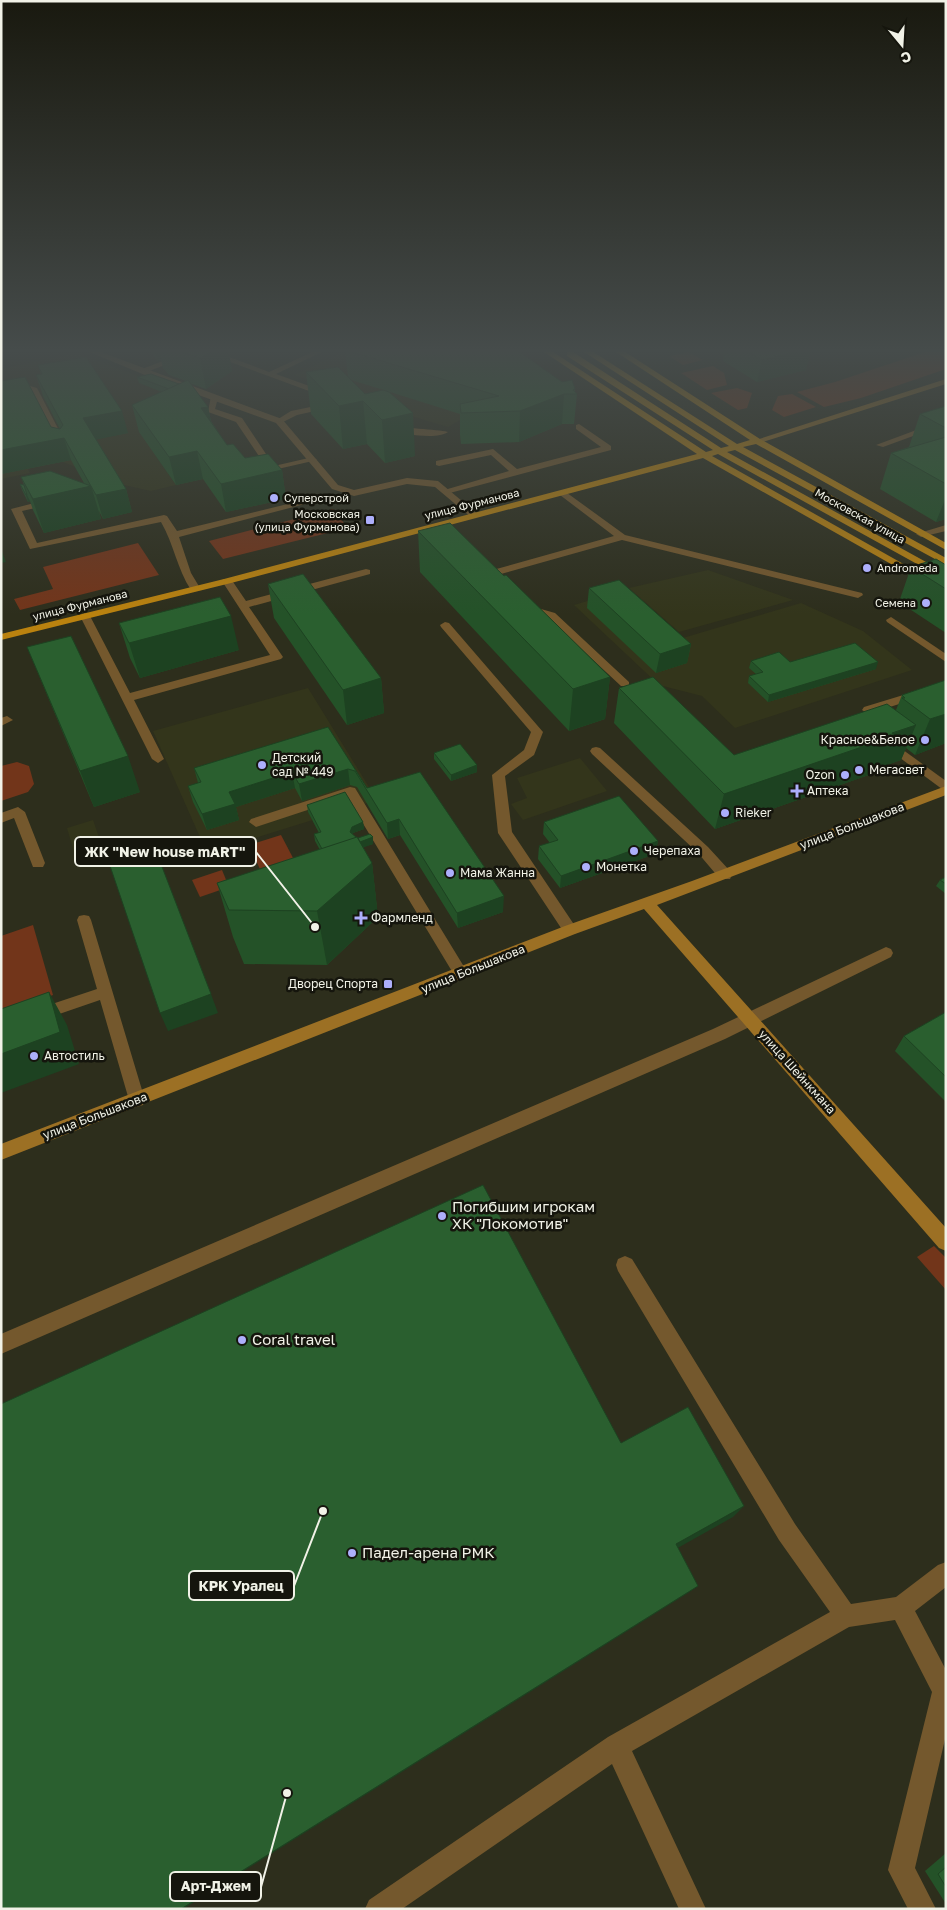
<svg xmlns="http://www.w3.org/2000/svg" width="947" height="1910" viewBox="0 0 947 1910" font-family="'Golos Text',sans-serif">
<rect width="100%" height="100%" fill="#2d2e1c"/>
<g fill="#33351b">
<polygon points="351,348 467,416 448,427 364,402 368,399 294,375"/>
<polygon points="77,353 194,397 155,455 176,485 151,491 115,483 58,460 52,464 28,469 30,473 1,479 1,369"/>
<polygon points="708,570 793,600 679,632 629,588"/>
<polygon points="621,591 676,640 801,603 863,631 912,670 735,728 702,696 659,685 574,605"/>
<polygon points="308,688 377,800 207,853 153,731"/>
<polygon points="580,758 607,791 523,820 511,804 527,798 517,778"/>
<polygon points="93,820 102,846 75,855 67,828"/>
</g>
<g fill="#72351a">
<polygon points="937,348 946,352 946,369 861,398 824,407 797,392 835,382"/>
<polygon points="688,352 703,360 683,365 669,356"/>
<polygon points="713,366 724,373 727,385 707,390 681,373"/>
<polygon points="737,388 752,393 747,408 738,410 711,393"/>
<polygon points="792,394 816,407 784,417 772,410 778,396"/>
<polygon points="333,509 348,528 223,559 209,541"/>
<polygon points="138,543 159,575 20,610 14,599 53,589 43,567"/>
<polygon points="17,762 29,766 34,784 28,792 1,801 1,766"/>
<polygon points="281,835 303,877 269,889 249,845"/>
<polygon points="222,870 229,887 200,897 192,880"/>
<polygon points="33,925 53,995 1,1013 1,936"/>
<polygon points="934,1246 946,1258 946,1290 917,1257"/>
</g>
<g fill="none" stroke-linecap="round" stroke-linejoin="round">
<g fill="#74582d" fill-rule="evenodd">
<polygon points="193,348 202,348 204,350 144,373 137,371 194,349"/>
<polygon points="321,348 330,348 276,374 312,387 312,391 309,391 209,354 216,352 269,372"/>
<polygon points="653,348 662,348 665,350 661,352"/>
<polygon points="941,348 946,348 946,350 942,350"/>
<polygon points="30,386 37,388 66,444 65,446 58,444 29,388"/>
<polygon points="211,396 218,398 215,409 242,418 274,466 313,457 317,460 269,471 236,422 208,412"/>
<polygon points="330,403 333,403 333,407 297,415 279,424 275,421 291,411"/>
<polygon points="946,419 946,424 883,447 876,445"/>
<polygon points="579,424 611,446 611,450 446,494 441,491 509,471 491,455 439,466 436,465 436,461 493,449 517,469 601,447 576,429 576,425"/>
<path d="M394,426C403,428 445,430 448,432C437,440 405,434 391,431L390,429Z"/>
<polygon points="563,490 625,535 862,593 863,595 858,598 622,540 490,577 482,577 482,573 614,536 560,495 558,493"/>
<path d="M50,499L53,500V504L22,511L37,543L164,515L167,516L177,531L300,501L305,504L179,537L191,573L200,588L195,591L191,590C177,569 174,544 161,522L30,549L11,509Z"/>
<polygon points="946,525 946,531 921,537 916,534"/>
<polygon points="366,569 370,570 370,574 249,607 283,657 281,659 134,700 164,759 158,763 152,759 80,616 85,613 90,616 130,693 270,655 222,581 223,579 231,579 246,601"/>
<polygon points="527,605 555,613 629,682 629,686 621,686 547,617 523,610 523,606"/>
<polygon points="891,617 946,654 946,662 887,622 886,620"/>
<polygon points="445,622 449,623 543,732 534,755 505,776 512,832 575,926 577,930 575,934 565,934 498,833 492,775 524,750 531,732 441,627 440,625"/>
<polygon points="946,682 946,689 868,714 862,710 864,707"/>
<polygon points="7,716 13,720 1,726 1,718"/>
<polygon points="888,739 946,781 946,792 884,746 882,743"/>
<polygon points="596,747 600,748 708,847 730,871 732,875 730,879 720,879 698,853 592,754 590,751 592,748"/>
<polygon points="350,787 355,788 466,970 469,974 466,978 461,980 456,978 347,797 256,827 249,822 251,819"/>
<polygon points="18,807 25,812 45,863 43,867 33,867 14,818 1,823 1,813"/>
<polygon points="84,915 89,916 91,920 145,1100 143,1105 137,1107 131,1105 129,1100 100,1000 1,1034 1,1021 97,989 77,920 79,916"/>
<polygon points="886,947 891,949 893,953 891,957 725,1039 1,1354 1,1334 713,1029"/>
<polygon points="625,1256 632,1259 795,1524 851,1604 896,1597 938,1565 946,1562 946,1587 915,1611 946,1670 946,1735 915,1868 936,1909 908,1909 888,1870 932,1692 895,1620 849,1627 632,1751 706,1909 679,1909 612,1764 402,1909 365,1909 369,1900 608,1737 830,1612 779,1540 618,1271 616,1265 618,1259"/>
</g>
<polygon fill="#74582d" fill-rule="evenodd" points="80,348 90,348 282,419 338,485 354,490 407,478 438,481 480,516 472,518 435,487 407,484 354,496 332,489 276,423 157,380"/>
<g fill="#9c7024" fill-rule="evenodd">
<polygon points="946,379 946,384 760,443 753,441"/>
<polygon points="946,786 946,795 657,905 946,1228 946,1251 939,1248 644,909 575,934 1,1160 1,1144 565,926 692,881"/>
</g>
<polygon fill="#ba820f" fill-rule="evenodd" points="538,348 547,348 706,452 713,450 567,356 567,352 573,352 721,448 729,446 578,348 587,348 737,444 750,440 610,348 619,348 760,439 946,543 946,550 756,444 743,447 946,558 946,565 735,450 727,452 946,573 946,580 718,454 712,456 946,588 946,595 703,458 231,583 1,640 1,634 224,579 697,454"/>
</g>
<g fill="#245228" fill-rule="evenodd">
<polygon points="147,348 228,348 232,371 206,389 189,383 208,407 211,421 227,445 245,458 282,470 286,499 226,512 203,479 176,485 139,432 132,405 162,392 139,383 137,377 179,384 186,381 169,375 163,368 161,360 158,361"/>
<polygon points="712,348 811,348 806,370 757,382 723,361 724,354"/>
<path d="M345,350L562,382L575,389V392L577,394L574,424H562L519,442L461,444L460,435V414L390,392L415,456L385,463L367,444L343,449L311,414L306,372L348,377ZM351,380L387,391L365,394Z"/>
<polygon points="38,365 128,433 96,439 126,489 132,512 103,519 99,511 101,519 44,533 33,510 30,501 28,502 22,490 20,484 24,485 21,477 84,483 71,460 1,474 1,381 51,427 60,429 43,396 36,375 41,374"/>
<polygon points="946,406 946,519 936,522 880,489 891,453 909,447 920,414"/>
<polygon points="418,531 504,576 610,677 605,719 569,731 420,572"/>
<polygon points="946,565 946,633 899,602 911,567"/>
<polygon points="268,584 381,678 384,713 347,725 274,618"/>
<polygon points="589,588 691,644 687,663 656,673 587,608"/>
<polygon points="119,623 239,650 140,678 130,658"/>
<polygon points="27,647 140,792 94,807"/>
<polygon points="751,661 790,662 876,669 768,702 748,683 749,676 756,674 749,668"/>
<polygon points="946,680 946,743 915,755 906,748 901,760 881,767 880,771 715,829 614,723 619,688 734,755 896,710 902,695"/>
<polygon points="328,727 367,788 503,912 458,928 400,835 388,839 357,787 350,785 302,801 295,788 236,807 239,820 207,830 193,802 188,786 198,783 194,768"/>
<polygon points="434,753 477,765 477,772 451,781 434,759"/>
<polygon points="307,805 363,822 364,829 353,833 353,835 357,838 373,844 363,847 372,863 378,917 327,965 244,964 233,937 217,883 320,850 315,841 314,834 319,833 308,812"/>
<polygon points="544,822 658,841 655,854 560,888 538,859 539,846 550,843 543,834"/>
<polygon points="946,877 946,894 936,886 940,880"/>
<polygon points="946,1012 946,1102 895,1051 904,1036"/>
<polygon points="946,1853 946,1904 925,1871"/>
</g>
<g fill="#1d4221">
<polygon points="155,348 159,348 161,360 158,361"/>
<polygon points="217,348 228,348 232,371 206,389 200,358"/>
<polygon points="811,348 806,370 757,382 762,360"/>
<polygon points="564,394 562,424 519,442 520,411"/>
<polygon points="363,401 367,444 343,449 339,406"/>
<polygon points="208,407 213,434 201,408"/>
<polygon points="122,411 128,433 90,441 83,418"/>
<polygon points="413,413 415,456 385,463 382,420"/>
<polygon points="64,438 71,460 1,474 1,450"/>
<polygon points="197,451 203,479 176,485 169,457"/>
<polygon points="282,470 286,499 226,512 221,484"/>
<polygon points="91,486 101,519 44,533 33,501 28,490"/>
<polygon points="126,489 132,512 103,519 96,495"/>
<polygon points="26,495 27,495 30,501 28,502"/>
<polygon points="946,497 946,519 936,522"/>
<polygon points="1,549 6,562 1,563"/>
<polygon points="231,616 239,650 140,678 129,643"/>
<polygon points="691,644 687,663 656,673 660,654"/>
<polygon points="878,662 876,669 768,702 769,695"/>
<polygon points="610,677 605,719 569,731 573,689"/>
<polygon points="381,678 384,713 347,725 343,690"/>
<polygon points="946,714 946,743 915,755 930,719"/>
<polygon points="916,725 901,760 881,767 880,771 715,829 724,794"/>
<polygon points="128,756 140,792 94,807 80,771"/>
<polygon points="477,765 477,772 451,781 451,775"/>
<polygon points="348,769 350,785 302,801 299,784"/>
<polygon points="292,772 295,788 236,807 239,820 207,830 202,814 229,792"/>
<polygon points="399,819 400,835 388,839 387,823"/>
<polygon points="363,822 364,829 353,833 350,839 350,832 352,827"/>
<polygon points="373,837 373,844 346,854 345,847"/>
<polygon points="658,841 655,854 560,888 561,876"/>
<polygon points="372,863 378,917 327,965 317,911"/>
<polygon points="504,896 503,912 458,928 457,913"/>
<polygon points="49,992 67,1025 79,1064 1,1093 1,1054"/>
<polygon points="211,994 218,1013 168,1031 160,1013"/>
<polygon points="744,1506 733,1517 667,1554 676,1544"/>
<polygon points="698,1586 688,1593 183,1909 181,1909"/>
</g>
<g fill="#2a5f2f" stroke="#1d4221">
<polygon points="170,348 217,348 200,358"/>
<polygon points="351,348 514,348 562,382 572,380 575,389 573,390 577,394 564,394 520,411 461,413 460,404 499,396 345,350"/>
<polygon points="741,348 811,348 762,360"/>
<polygon points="86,357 122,411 83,418 126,489 96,495 64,438 1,450 1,381 25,377 51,427 60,429 63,425 36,375 42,374 38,365"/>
<polygon points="338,367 365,394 383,390 389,392 413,413 382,420 363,401 339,406 306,372"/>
<polygon points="151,374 179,384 169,389 137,377"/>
<polygon points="188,380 208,407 201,408 227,445 233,444 245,458 268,454 282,470 221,484 197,451 169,457 132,405"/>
<polygon points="946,406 946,428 920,414"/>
<polygon points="946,437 946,484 891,453"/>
<polygon points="50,471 91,486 33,499 21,477"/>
<polygon points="20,484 24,485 27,495 26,495"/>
<polygon points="450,523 504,576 506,575 610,677 573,689 418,531"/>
<polygon points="936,559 946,565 946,589 911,567"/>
<polygon points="303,574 381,678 343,690 268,584"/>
<polygon points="619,580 691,644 660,654 589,588"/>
<polygon points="220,597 231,616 129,643 119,623"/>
<polygon points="71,636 128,756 80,771 27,647"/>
<polygon points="855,643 878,662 769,695 749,676 763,672 751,661 779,652 790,662"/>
<polygon points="653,677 734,755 887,704 916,725 892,733 894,736 724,794 619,688"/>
<polygon points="946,680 946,714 930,719 902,698 905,698 902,695"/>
<polygon points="328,727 367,788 420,772 504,896 457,913 399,819 387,823 355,771 348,769 299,784 292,772 229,792 235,804 202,814 188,786 201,782 194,768"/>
<polygon points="460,744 477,765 451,775 434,753"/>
<polygon points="345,792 363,822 352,827 350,832 357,838 322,849 314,834 321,832 307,805"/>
<polygon points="619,796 658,841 561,876 539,846 558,840 544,822"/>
<polygon points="370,834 373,837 360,842 358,838"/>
<polygon points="357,837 372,863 317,911 229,910 217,883"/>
<polygon points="154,846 211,994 160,1013 108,860"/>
<polygon points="946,877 946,884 940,880"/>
<polygon points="49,992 60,1032 1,1054 1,1009"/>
<polygon points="946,1012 946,1077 904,1036"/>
<polygon points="483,1185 621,1443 688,1407 744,1506 676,1544 698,1586 181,1909 1,1909 1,1404"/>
<polygon points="946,1867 946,1887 938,1874"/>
</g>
<linearGradient id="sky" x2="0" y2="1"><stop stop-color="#19190f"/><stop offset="0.57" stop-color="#464c4b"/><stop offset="1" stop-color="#464c4b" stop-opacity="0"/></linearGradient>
<rect width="947" height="615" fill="url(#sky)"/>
<g fill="#adaffb" stroke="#15150d" stroke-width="2">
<circle cx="274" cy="498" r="5"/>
<rect x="365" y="515" width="10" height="10" rx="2.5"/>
<circle cx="867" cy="568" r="5"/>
<circle cx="926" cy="603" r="5"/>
<circle cx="925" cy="740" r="5"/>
<circle cx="262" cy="765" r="5"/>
<circle cx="859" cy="770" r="5"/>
<circle cx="845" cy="775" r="5"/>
<path d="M794.5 783.5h5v5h5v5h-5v5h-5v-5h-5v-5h5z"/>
<circle cx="725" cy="813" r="5"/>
<circle cx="634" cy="851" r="5"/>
<circle cx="586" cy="867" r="5"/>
<circle cx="450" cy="873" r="5"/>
<path d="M358.5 910.5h5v5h5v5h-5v5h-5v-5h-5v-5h5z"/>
<rect x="383" y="979" width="10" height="10" rx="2.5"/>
<circle cx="34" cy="1056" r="5"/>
<circle cx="442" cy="1216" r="5"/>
<circle cx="242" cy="1340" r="5"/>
<circle cx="352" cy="1553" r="5"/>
</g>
<g text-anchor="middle" stroke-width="5" stroke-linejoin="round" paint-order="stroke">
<g font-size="11" fill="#f1f2e7" stroke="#15150d" text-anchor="start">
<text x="284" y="502">Суперстрой</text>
<text x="360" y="518" text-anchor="end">Московская<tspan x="360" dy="13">(улица Фурманова)</tspan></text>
<text x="877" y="572">Andromeda</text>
<text x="916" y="607" text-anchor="end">Семена</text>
</g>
<g font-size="11" fill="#f1f2e7" stroke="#15150d">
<text transform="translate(472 504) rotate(-14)" y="4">улица Фурманова</text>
<text transform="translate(860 516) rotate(29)" y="4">Московская улица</text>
<text transform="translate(80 605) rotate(-14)" y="4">улица Фурманова</text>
</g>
<g font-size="12" fill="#f1f2e7" stroke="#15150d" text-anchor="start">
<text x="915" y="744" text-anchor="end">Красное&amp;Белое</text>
<text x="272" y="762">Детский<tspan x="272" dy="14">сад № 449</tspan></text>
<text x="869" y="774">Мегасвет</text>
<text x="835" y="779" text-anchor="end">Ozon</text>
<text x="807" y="795">Аптека</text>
<text x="735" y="817">Rieker</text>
<text x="644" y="855">Черепаха</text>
<text x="596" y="871">Монетка</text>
<text x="460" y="877">Мама Жанна</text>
<text x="371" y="922">Фармленд</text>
<text x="378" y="988" text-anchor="end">Дворец Спорта</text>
<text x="44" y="1060">Автостиль</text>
</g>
<g font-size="12" fill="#f1f2e7" stroke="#15150d">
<text transform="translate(852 826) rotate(-21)" y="4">улица Большакова</text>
<text transform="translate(473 969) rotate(-22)" y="4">улица Большакова</text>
<text transform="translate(797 1072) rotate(48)" y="4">улица Шейнкмана</text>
<text transform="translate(95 1116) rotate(-21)" y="4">улица Большакова</text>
</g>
<g font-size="15" fill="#f1f2e7" stroke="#15150d" text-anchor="start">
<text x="452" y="1212">Погибшим игрокам<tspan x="452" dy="17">ХК "Локомотив"</tspan></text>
<text x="252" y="1345">Coral travel</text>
<text x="362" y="1558">Падел-арена РМК</text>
</g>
</g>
<path fill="none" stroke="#f1f2e7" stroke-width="2" d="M315 927L256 852M323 1511L294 1586M287 1793L261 1887"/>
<g fill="#f1f2e7" stroke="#15150d" stroke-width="2">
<circle cx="315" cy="927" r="5"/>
<circle cx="323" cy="1511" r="5"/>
<circle cx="287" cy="1793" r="5"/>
</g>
<g fill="#15150d" stroke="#f1f2e7" stroke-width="2">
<rect x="75" y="837" width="181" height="29" rx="5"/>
<rect x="189" y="1571" width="105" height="29" rx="5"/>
<rect x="170" y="1872" width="91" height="29" rx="5"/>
</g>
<g font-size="14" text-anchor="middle" font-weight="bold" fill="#f1f2e7">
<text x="165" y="857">ЖК "New house mART"</text>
<text x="241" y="1591">КРК Уралец</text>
<text x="216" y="1891">Арт-Джем</text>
</g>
<rect width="947" height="1910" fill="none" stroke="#f1f2e7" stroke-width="5"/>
<g transform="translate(902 45) rotate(162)" stroke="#15150d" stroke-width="4" paint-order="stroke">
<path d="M0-4L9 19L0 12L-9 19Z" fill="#f1f2e7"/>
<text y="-8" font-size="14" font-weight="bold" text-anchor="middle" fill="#f1f2e7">С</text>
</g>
</svg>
